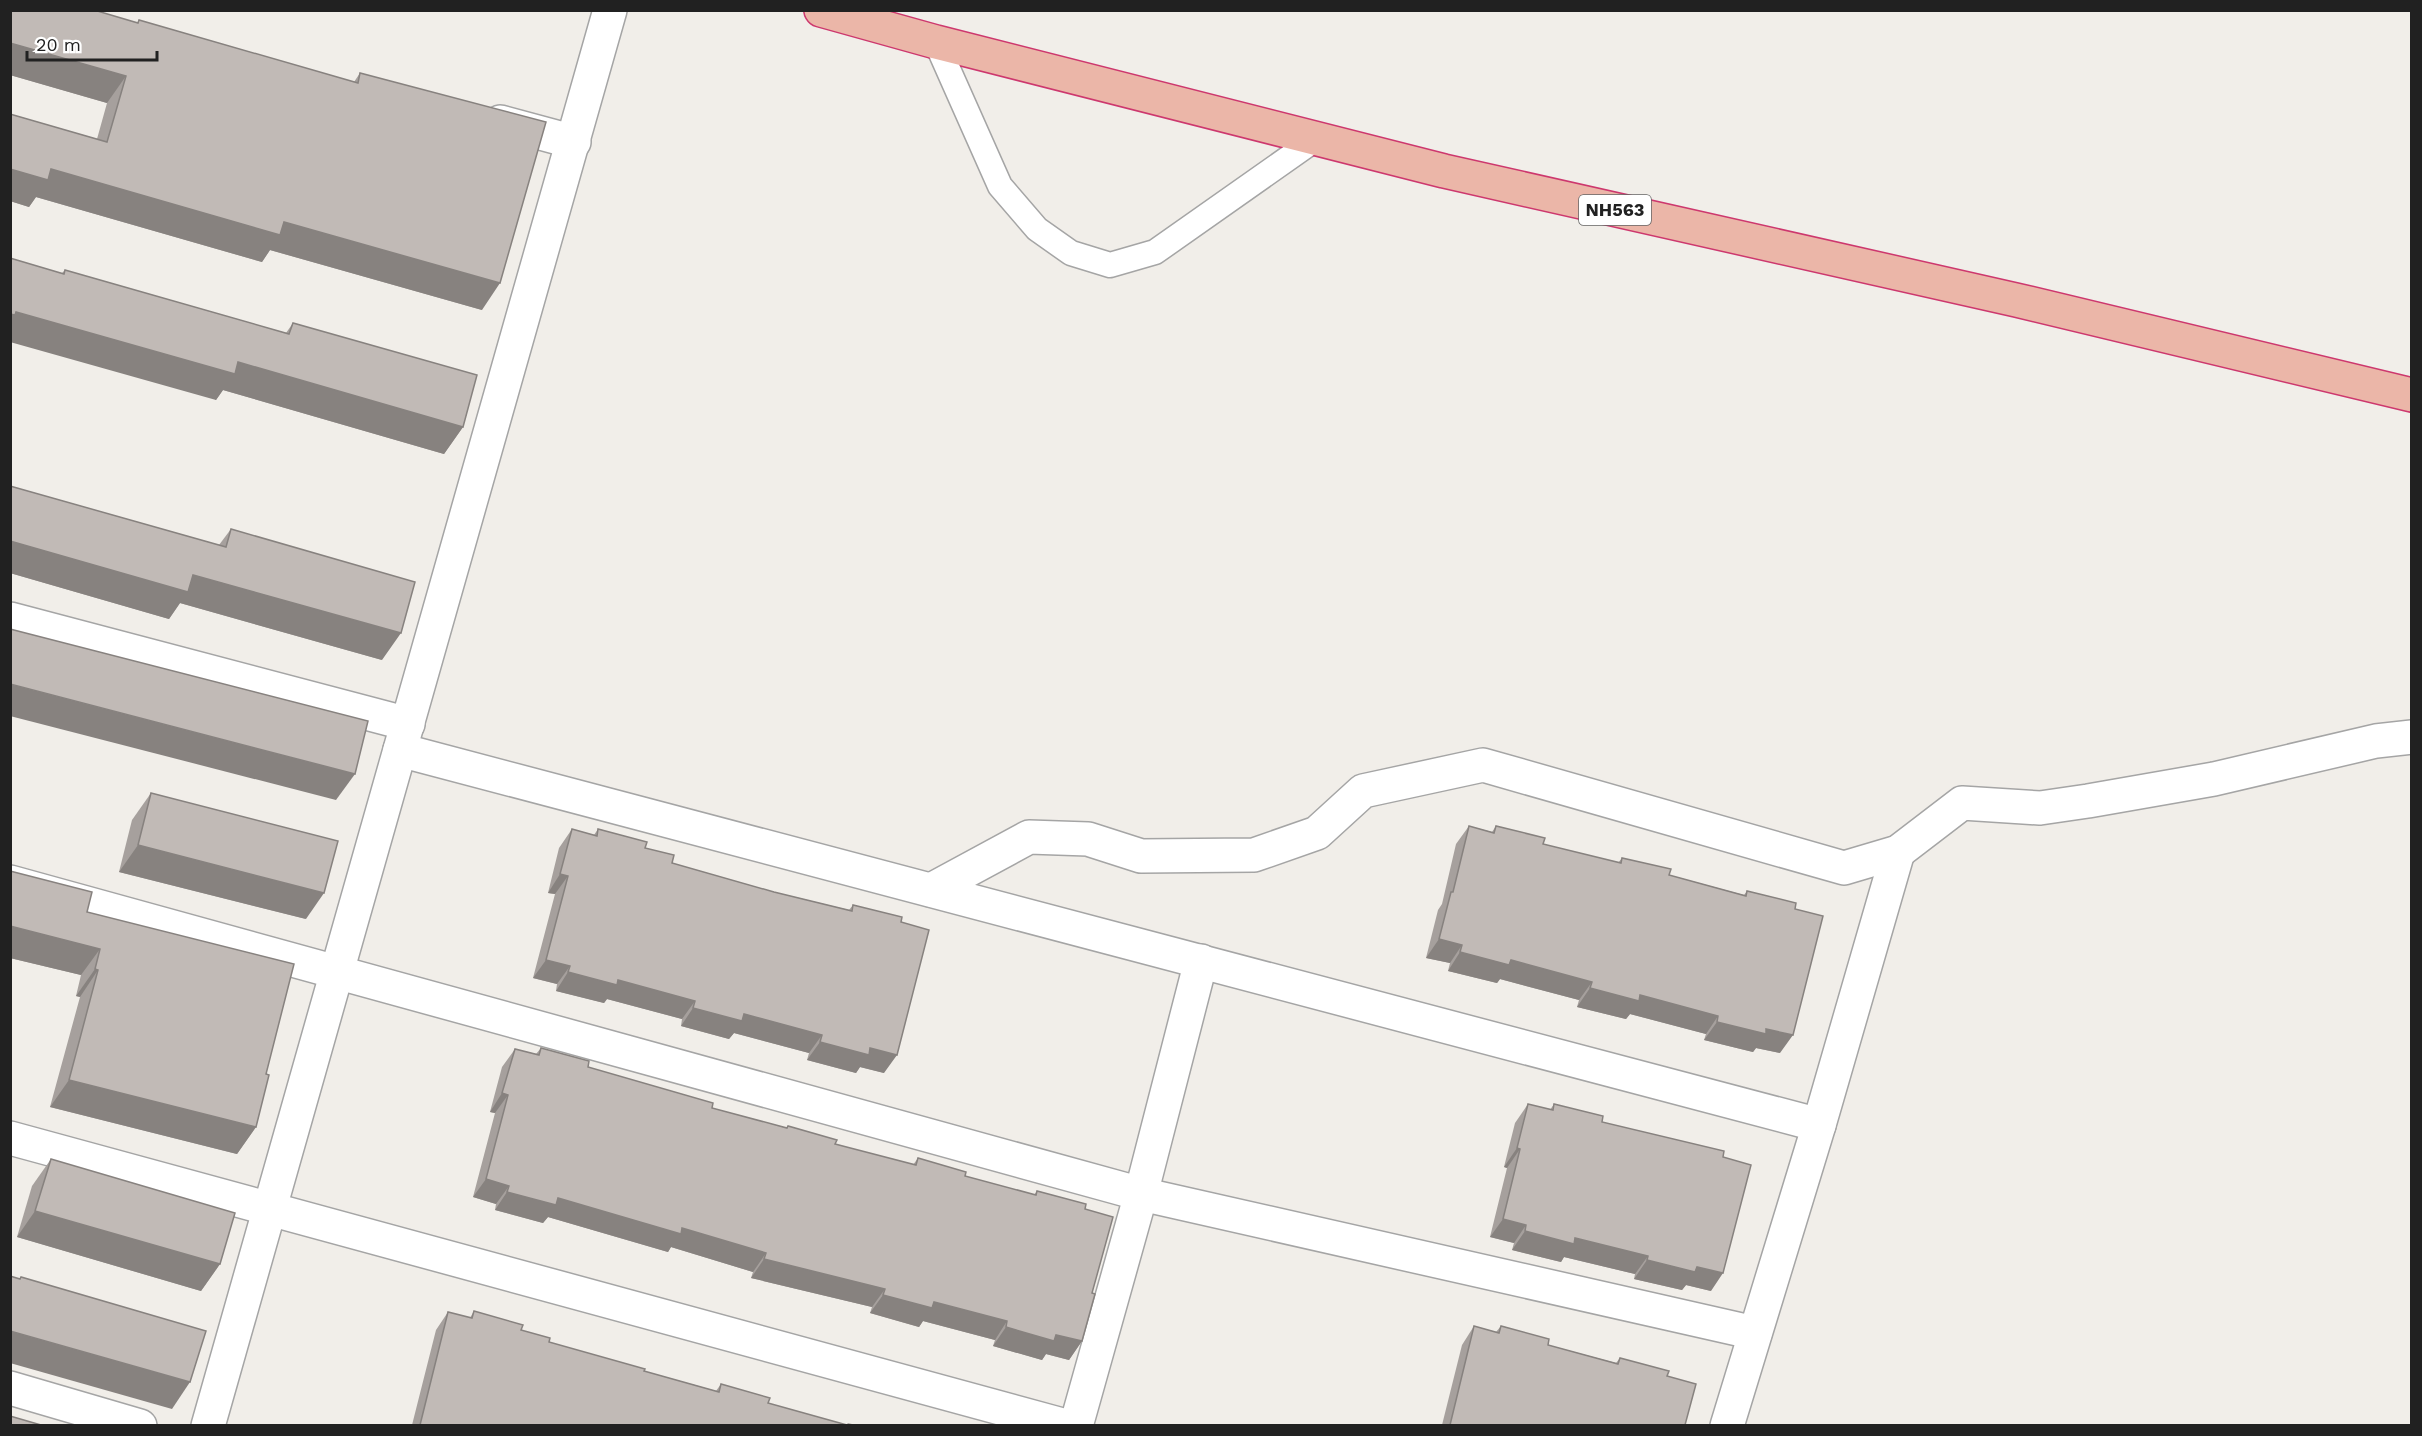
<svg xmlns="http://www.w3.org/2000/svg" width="2422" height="1436" viewBox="0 0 2422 1436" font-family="'Work Sans',sans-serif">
<rect width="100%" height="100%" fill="#f1eee9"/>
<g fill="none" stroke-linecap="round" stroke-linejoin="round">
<g stroke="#a5a5a5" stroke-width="27">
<polyline id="service" points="936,42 1000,186 1037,229 1071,253 1110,265 1155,252 1317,138"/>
</g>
<g stroke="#a5a5a5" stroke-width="36">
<g id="minor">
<polyline points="500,122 574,142"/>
<polyline points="10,619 408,724"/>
<polyline points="400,750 1819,1125"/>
<polyline points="10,882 1141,1194 1755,1333"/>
<polyline points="931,890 1029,837 1088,839 1141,856 1254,855 1317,833 1363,791 1483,765 1844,868 1898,852 1962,803 2040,808 2088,801 2214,779 2376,741 2412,737"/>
<polyline points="10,1138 1066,1426"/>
<polyline points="10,1388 140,1426"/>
<polyline points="208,1426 610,10"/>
<polyline points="1076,1426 1141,1194 1201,961"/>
<polyline points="1727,1426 1819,1125 1898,852"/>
</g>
</g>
<g stroke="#cd386e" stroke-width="36">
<polyline id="trunk" points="821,10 936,42 1444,171 2016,300 2412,395"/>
</g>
<use href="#service" stroke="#fff" stroke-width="24"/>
<use href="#minor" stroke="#fff" stroke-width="33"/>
<use href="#trunk" stroke="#ebb6a8" stroke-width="33"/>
</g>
<g fill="#a6a09d">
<polygon points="10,10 137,23 139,20 354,82 360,73 482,310 270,250 262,262 36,197 29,207 10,201 10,114 97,139 107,103 10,75"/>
<polygon points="65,270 286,333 293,323 463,427 444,454 223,390 216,400 62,273"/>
<polygon points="10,486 219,545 231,529 382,660 180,603 169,619 10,573"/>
<polygon points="151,793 306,919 119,872 132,820"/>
<polygon points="1469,826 1492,832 1496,826 1543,844 1618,863 1622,858 1669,875 1744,895 1747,891 1780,1053 1756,1048 1753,1052 1704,1040 1706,1034 1630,1014 1626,1019 1577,1007 1579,1000 1500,979 1497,983 1448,971 1450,963 1426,958 1438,910 1442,904 1456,844"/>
<polygon points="572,829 594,835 598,829 645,848 672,863 774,892 849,910 853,905 901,922 884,1073 860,1067 856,1073 807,1060 809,1053 734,1033 729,1039 681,1026 682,1019 607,999 604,1003 556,991 557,984 533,978 555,894 548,893 559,848"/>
<polygon points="10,871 87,912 266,1074 256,1127 237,1154 50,1107 80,997 76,996 81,975 10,958"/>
<polygon points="541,1048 588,1067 712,1108 787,1128 788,1126 835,1144 913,1165 918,1158 965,1176 1034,1195 1037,1191 1085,1209 1092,1293 1082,1341 1069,1360 1046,1354 1042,1360 993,1346 995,1340 923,1321 919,1327 870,1313 872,1307 751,1278 753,1272 671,1247 668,1252 548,1217 543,1223 495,1210 496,1204 473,1197 495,1113 490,1112 502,1067 515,1049 536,1054"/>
<polygon points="1528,1104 1550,1110 1554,1104 1602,1122 1711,1291 1686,1285 1682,1290 1634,1279 1635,1274 1564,1257 1561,1262 1512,1250 1514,1243 1490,1237 1507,1168 1504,1167 1515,1123"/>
<polygon points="51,1159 220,1264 201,1291 17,1237 32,1186"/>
<polygon points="474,1311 549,1342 644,1371 716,1391 721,1384 768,1403 846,1425 848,1423 856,1425 412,1425 436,1330 448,1312 470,1318"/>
<polygon points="1474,1326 1496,1332 1501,1326 1548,1345 1616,1363 1620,1358 1667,1376 1685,1425 1442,1425 1462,1345"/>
</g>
<g fill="#87827f">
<polygon points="10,43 126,76 107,103 10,75"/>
<polygon points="10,169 51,169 284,222 500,283 482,310 270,250 262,262 36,197 29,207 10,201"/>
<polygon points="16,312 238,362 463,427 444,454 223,390 216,400 10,342 10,314"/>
<polygon points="10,541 193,575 401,633 382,660 180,603 169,619 10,573"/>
<polygon points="10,684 355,774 336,800 10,716"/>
<polygon points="138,845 324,893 306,919 119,872"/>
<polygon points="560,874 568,876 555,894 548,893"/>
<polygon points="10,926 100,949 81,975 10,958"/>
<polygon points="1439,939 1462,945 1450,963 1426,958"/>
<polygon points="1460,952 1511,960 1592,982 1579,1000 1500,979 1497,983 1448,971"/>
<polygon points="546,960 570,966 557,984 533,978"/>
<polygon points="95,969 98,970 80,997 76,996"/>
<polygon points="568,972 618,980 695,1001 682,1019 607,999 604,1003 556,991"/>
<polygon points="1590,988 1640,995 1718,1016 1706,1034 1630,1014 1626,1019 1577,1007"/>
<polygon points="693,1008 744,1014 822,1035 809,1053 734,1033 729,1039 681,1026"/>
<polygon points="1717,1022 1766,1029 1793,1035 1780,1053 1756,1048 1753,1052 1704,1040"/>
<polygon points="820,1042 870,1048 897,1055 884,1073 860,1067 856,1073 807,1060"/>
<polygon points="69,1080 256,1127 237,1154 50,1107"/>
<polygon points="502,1093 508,1095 495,1113 490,1112"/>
<polygon points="1517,1148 1520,1149 1507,1168 1504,1167"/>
<polygon points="486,1179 509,1186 496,1204 473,1197"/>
<polygon points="507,1192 558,1198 682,1228 766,1253 753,1272 671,1247 668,1252 548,1217 543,1223 495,1210"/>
<polygon points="35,1211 220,1264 201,1291 17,1237"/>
<polygon points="1503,1219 1526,1225 1514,1243 1490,1237"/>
<polygon points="1525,1231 1575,1238 1648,1256 1635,1274 1564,1257 1561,1262 1512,1250"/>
<polygon points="764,1259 885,1289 872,1307 751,1278"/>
<polygon points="1647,1260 1697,1267 1723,1273 1711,1291 1686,1285 1682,1290 1634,1279"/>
<polygon points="883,1295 934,1302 1007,1321 995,1340 923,1321 919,1327 870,1313"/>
<polygon points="1006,1327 1056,1335 1082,1341 1069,1360 1046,1354 1042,1360 993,1346"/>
<polygon points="10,1331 190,1382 172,1409 10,1363"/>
</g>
<g fill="#c1bab6" stroke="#87827f" stroke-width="1.5">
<polygon points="10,10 94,10 138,23 139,20 358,83 360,73 546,122 500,283 284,222 280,235 51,169 48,180 10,169 10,114 107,142 126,76 10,43"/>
<polygon points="10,258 64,274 65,270 289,334 293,323 477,375 463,427 238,362 235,374 16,312 15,315 10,314"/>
<polygon points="10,486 226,547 231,529 415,582 401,633 193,575 188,592 10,541"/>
<polygon points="10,629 368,721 355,774 10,684"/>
<polygon points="151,793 338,841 324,893 138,845"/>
<polygon points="1469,826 1494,833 1496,826 1545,838 1543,844 1621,863 1622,858 1671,869 1669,875 1746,896 1747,891 1796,903 1795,909 1823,916 1793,1035 1766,1029 1766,1034 1717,1022 1718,1016 1640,995 1639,1001 1590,988 1592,982 1511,960 1509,965 1460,952 1462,945 1439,939 1451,892 1453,892"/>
<polygon points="572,829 597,836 598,829 647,842 645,848 674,855 672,863 774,892 852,911 853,905 902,917 901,922 929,930 897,1055 870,1048 869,1055 820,1042 822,1035 744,1014 742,1021 693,1008 695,1001 618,980 617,985 568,972 570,966 546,960 568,876 560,874"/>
<polygon points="10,871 92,892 87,912 294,964 266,1074 269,1075 256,1127 69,1080 98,970 95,969 100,949 10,926"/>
<polygon points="541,1048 589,1061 588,1067 713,1103 712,1108 787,1128 788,1126 837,1140 835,1144 916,1165 918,1158 966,1172 965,1176 1036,1195 1037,1191 1086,1204 1085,1209 1113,1217 1092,1293 1095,1294 1082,1341 1056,1335 1054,1341 1006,1327 1007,1321 934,1302 932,1308 883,1295 885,1289 764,1259 766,1253 682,1228 681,1234 558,1198 556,1205 507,1192 509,1186 486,1179 508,1095 502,1093 515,1049 539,1055"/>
<polygon points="1528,1104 1553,1110 1554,1104 1603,1116 1602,1122 1724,1151 1723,1157 1751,1165 1723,1273 1697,1267 1695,1272 1647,1260 1648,1256 1575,1238 1574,1244 1525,1231 1526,1225 1503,1219 1520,1149 1517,1148"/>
<polygon points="51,1159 235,1213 220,1264 35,1211"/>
<polygon points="10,1276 20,1279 21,1277 206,1331 190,1382 10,1331"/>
<polygon points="474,1311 523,1325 521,1330 550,1338 549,1342 645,1369 644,1371 719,1392 721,1384 770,1398 768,1403 847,1425 420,1425 448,1312 472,1318"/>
<polygon points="1474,1326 1499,1333 1501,1326 1549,1339 1548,1345 1618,1364 1620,1358 1669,1371 1667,1376 1696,1384 1685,1425 1450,1425"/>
<polygon points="10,1416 41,1425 10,1425"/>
</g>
<g text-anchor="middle" stroke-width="4.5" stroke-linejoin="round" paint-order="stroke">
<rect fill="#fff" stroke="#646464" stroke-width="1.5" x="1579" y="195" width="72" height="30" rx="4.5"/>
<g font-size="18" font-weight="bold" fill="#212121">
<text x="1615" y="216">NH563</text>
</g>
</g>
<rect width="2422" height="1436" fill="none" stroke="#212121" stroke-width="24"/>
<path d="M27 51v9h130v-9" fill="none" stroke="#212121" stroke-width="3"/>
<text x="36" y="51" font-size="18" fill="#212121" stroke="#ffffff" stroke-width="4.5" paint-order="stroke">20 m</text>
</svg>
